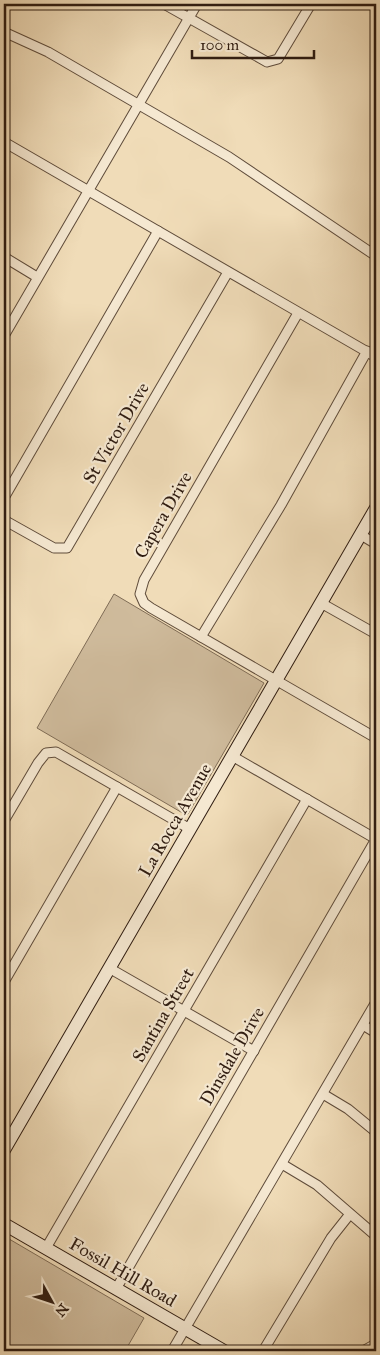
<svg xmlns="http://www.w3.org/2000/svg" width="380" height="1355" viewBox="0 0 380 1355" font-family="'IM FELL Great Primer',serif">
<rect width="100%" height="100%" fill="#f0dcb8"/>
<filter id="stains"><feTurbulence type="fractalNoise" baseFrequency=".004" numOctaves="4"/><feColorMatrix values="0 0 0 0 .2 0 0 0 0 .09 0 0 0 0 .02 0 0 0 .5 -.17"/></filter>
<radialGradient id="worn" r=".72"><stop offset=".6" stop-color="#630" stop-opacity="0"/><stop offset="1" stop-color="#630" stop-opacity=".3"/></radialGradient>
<g fill="#cfbb9c" stroke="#7f6c56">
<polygon points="114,594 264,683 188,814 186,815 37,728"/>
<polygon points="4,1236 144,1318 125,1351 4,1351"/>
</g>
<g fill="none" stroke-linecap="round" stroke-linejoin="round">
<g stroke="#5f4c3b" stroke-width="11">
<g id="street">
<polyline points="164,4 267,62 278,59 311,4"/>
<polyline points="4,32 48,52 229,157 376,256"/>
<polyline points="4,142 376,357"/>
<polyline points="4,257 37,277"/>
<polyline points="298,313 144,580 140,594 144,603 151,608 376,738"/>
<polyline points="4,336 197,4"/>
<polyline points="4,498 158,231"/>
<polyline points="4,520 54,548 67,548 228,272"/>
<polyline points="361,535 376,544"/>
<polyline points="321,603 376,634"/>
<polyline points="201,637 281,505 367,351"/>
<polyline points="232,756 376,839"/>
<polyline points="4,821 38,763 46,753 56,752 190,829"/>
<polyline points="109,968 254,1051"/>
<polyline points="4,982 117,787"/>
<polyline points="363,1025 376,1033"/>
<polyline points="323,1094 348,1109 376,1132"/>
<polyline points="282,1164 317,1185 376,1236"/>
<polyline points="46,1248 307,799"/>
<polyline points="116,1289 376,839"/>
<polyline points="172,1351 376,1002"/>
<polyline points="263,1351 331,1238 350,1214"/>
<polyline points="363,1351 372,1346 376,1347"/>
</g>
</g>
<g stroke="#2f1c11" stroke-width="14">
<g id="secondary">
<polyline points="4,1150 376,508"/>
<polyline points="4,1224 224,1351"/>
</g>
</g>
<use href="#street" stroke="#f5e8d1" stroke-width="9"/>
<use href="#secondary" stroke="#f5e8d1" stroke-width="12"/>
</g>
<g text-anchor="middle" stroke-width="4.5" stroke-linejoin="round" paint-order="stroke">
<g font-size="18" fill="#2f1c11" stroke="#f5e8d1">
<text transform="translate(116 433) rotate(-60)" y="6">St Victor Drive</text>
<text transform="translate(163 515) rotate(-60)" y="6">Capera Drive</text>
<text transform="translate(175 820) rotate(-60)" y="6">La Rocca Avenue</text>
<text transform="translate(163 1015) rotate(-60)" y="6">Santina Street</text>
<text transform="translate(232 1056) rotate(-60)" y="6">Dinsdale Drive</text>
<text transform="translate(123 1272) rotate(30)" y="6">Fossil Hill Road</text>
</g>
</g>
<rect width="380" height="1355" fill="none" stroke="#f0dcb8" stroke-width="20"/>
<rect x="5" y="5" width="370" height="1345" fill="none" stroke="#2f1c11" stroke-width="2.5"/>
<rect x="10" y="10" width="360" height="1335" fill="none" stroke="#2f1c11"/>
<g transform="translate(52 1302) rotate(130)" stroke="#f5e8d1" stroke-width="4" paint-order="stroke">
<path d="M0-4L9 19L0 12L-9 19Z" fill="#2f1c11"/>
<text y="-8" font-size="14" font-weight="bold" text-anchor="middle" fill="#2f1c11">N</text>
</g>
<path d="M192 50v8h122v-8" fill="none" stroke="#2f1c11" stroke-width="2.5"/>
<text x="200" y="50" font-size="15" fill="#2f1c11" stroke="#f5e8d1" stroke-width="4" paint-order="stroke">100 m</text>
<rect width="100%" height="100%" filter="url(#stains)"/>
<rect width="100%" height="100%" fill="url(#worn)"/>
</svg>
